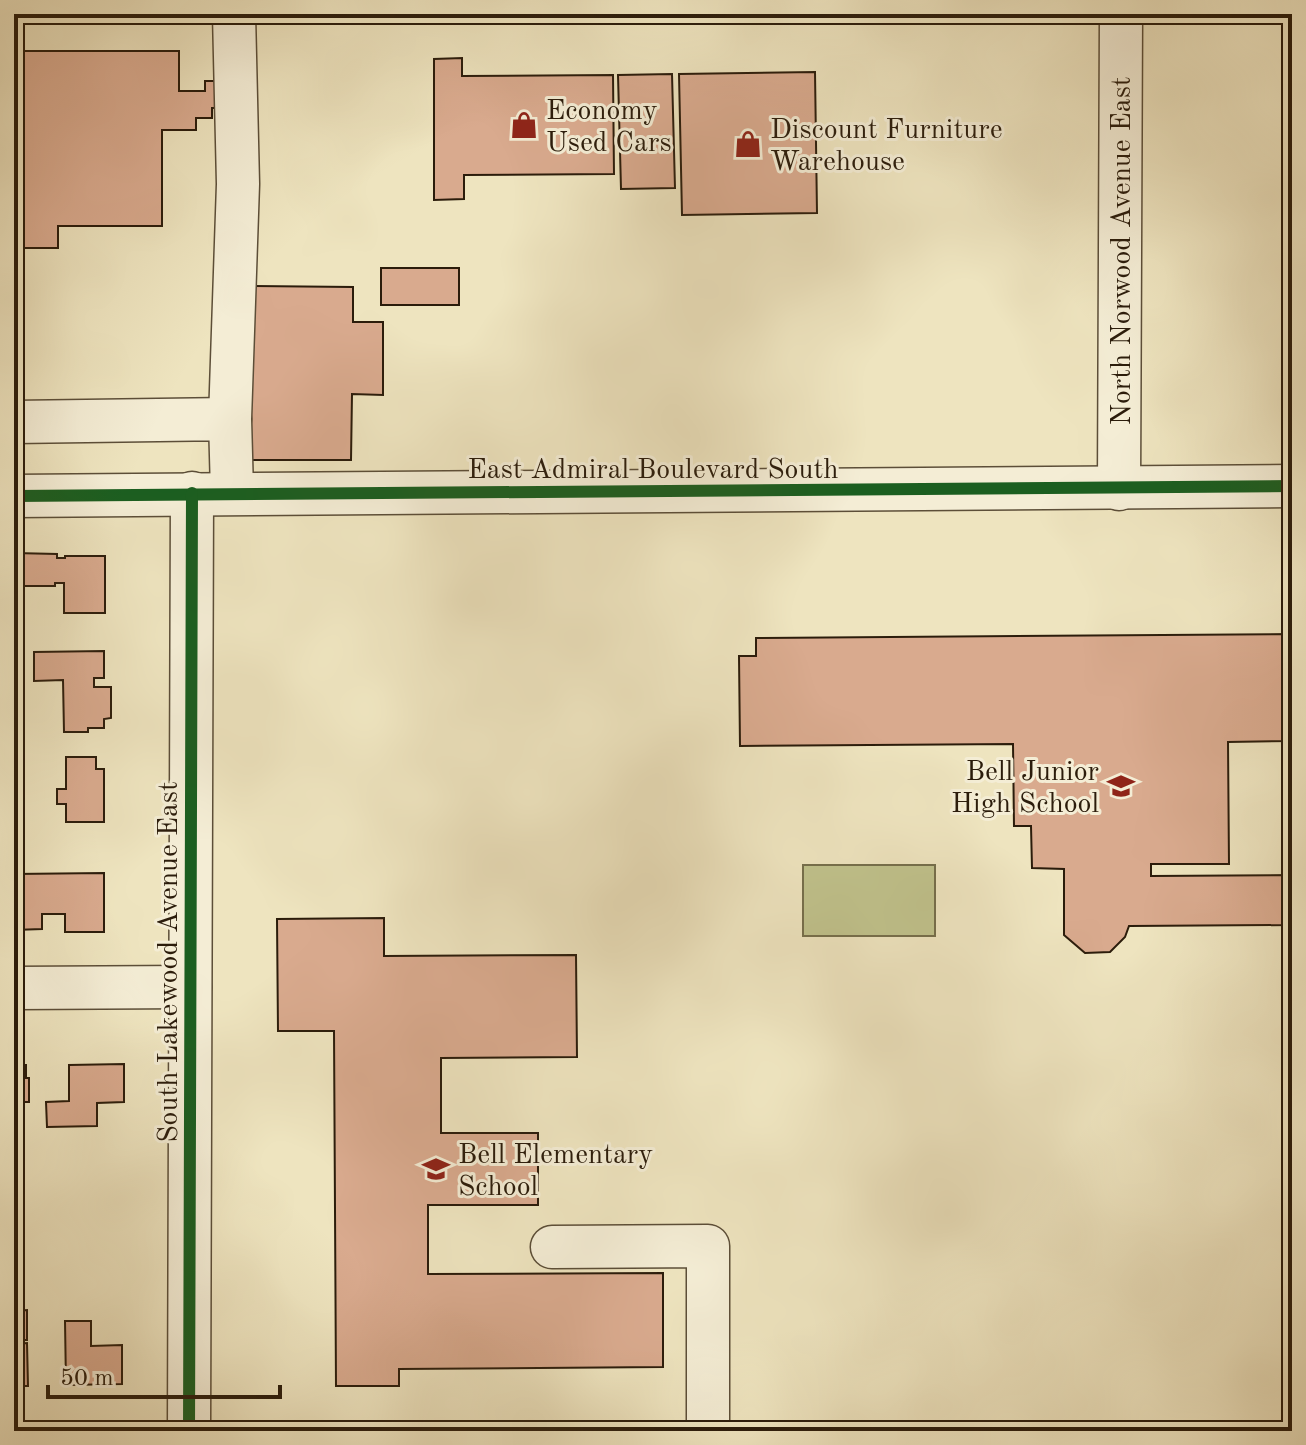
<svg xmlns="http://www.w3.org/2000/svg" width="1306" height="1445" viewBox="0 0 1306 1445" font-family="'Old Standard TT',serif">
<rect width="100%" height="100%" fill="#eee4bf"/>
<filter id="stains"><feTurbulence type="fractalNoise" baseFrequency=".0025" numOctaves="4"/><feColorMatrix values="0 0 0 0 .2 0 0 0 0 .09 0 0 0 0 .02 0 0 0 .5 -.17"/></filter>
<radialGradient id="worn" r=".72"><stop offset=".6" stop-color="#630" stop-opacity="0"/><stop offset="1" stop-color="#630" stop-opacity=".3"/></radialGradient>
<rect fill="#c0c28c" stroke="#766f4c" stroke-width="2" x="803" y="865" width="132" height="71"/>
<g fill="#d9aa8e" stroke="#2b1c0b" stroke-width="2">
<polygon points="22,51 179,51 179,91 205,91 205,81 228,81 228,108 212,108 212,118 196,118 196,130 162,130 162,226 58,226 58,248 14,248 14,99 22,99"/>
<polygon points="462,58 462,76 613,75 614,174 464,175 464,199 434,200 434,59"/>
<polygon points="815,72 817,213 682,215 679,74"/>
<polygon points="672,74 675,188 621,189 618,75"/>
<rect x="381" y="268" width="78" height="37"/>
<polygon points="251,286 353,287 353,322 383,322 383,395 352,394 351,460 251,460"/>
<polygon points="14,553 57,554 57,558 65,558 65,556 105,556 105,613 64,613 64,583 55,583 55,586 14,586"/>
<polygon points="1292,634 1292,741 1228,742 1229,864 1151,864 1151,876 1292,875 1292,925 1129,926 1125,937 1110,952 1085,953 1064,935 1064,869 1032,868 1031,826 1014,826 1013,744 740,746 739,656 756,656 756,638"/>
<polygon points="104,651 104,678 94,678 94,687 111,687 111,718 104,719 104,728 88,728 88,732 64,732 63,680 34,681 34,652"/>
<polygon points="66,757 96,757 96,769 104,769 104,822 66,822 66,804 57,804 57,789 66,789"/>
<polygon points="104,873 104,932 65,932 65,914 42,914 42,929 14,930 14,874"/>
<polygon points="384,918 384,956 576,955 577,1057 441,1058 441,1133 538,1133 538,1205 428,1205 428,1274 663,1273 663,1367 399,1369 399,1386 336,1386 334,1031 278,1031 277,919"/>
<polygon points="14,1057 14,1065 26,1065 26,1078 29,1078 29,1102 14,1102"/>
<polygon points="124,1064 124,1102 97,1103 97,1126 47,1127 46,1102 69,1101 69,1065"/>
<polygon points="27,1310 27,1340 15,1340 15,1344 27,1343 28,1386 14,1386 14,1311"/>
<polygon points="65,1321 91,1321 91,1346 122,1345 122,1384 66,1385"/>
</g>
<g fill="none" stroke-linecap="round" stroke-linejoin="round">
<g stroke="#5c4e38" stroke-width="45">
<g id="minor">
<polyline points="230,419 238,184 234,14"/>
<polyline points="14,422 230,419 232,492"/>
<polyline points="1119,489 1121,14"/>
<polyline points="14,496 1292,486"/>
<polyline points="14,988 190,987"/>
<polyline points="552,1247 708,1246 708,1431"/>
<polyline points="189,1431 192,493"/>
</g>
</g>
<use href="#minor" stroke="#f4edd5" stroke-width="42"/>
<g stroke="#f4edd5" stroke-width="17">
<g id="cycleway">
<polyline points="14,496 1292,486"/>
<polyline points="189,1431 192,493"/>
</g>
</g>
<use href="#cycleway" stroke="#1b5e20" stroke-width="12"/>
</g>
<defs>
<g id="shop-bare" transform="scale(2.16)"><path d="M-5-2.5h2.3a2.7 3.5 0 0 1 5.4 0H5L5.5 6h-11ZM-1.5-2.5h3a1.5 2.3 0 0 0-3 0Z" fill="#8f2418" stroke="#f4edd5" stroke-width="2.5" paint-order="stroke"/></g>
<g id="school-bare" transform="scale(2.16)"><path d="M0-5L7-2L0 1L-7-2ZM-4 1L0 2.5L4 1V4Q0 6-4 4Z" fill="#8f2418" stroke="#f4edd5" stroke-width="2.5" paint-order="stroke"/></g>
</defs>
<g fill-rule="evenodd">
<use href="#shop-bare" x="524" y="125"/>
<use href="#shop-bare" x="748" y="144"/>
<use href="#school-bare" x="1121" y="786"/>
<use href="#school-bare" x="436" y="1169"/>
</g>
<g text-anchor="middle" stroke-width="6" stroke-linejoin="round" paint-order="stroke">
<g font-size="28" fill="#2b1c0b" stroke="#f4edd5" text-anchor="start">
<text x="546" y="119">Economy<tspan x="546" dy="32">Used Cars</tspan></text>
<text x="770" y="138">Discount Furniture<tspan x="770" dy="32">Warehouse</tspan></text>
<text x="1099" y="780" text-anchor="end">Bell Junior<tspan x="1099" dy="32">High School</tspan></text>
<text x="458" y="1163">Bell Elementary<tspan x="458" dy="32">School</tspan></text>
</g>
<g font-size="28" fill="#2b1c0b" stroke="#f4edd5">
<text transform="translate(1120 251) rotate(-90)" y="10">North Norwood Avenue East</text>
<text x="653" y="478">East Admiral Boulevard South</text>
<text transform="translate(167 962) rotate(-90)" y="10">South Lakewood Avenue East</text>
</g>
</g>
<rect width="1306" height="1445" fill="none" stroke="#eee4bf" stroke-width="48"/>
<rect x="16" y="16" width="1274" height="1413" fill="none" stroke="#2b1c0b" stroke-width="4"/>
<rect x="24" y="24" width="1258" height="1397" fill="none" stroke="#2b1c0b" stroke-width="2"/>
<path d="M48 1385v12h232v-12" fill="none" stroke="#2b1c0b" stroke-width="4"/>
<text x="60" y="1385" font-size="24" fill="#2b1c0b" stroke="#f4edd5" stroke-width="6" paint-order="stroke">50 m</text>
<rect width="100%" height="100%" filter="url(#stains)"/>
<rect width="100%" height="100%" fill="url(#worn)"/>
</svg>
